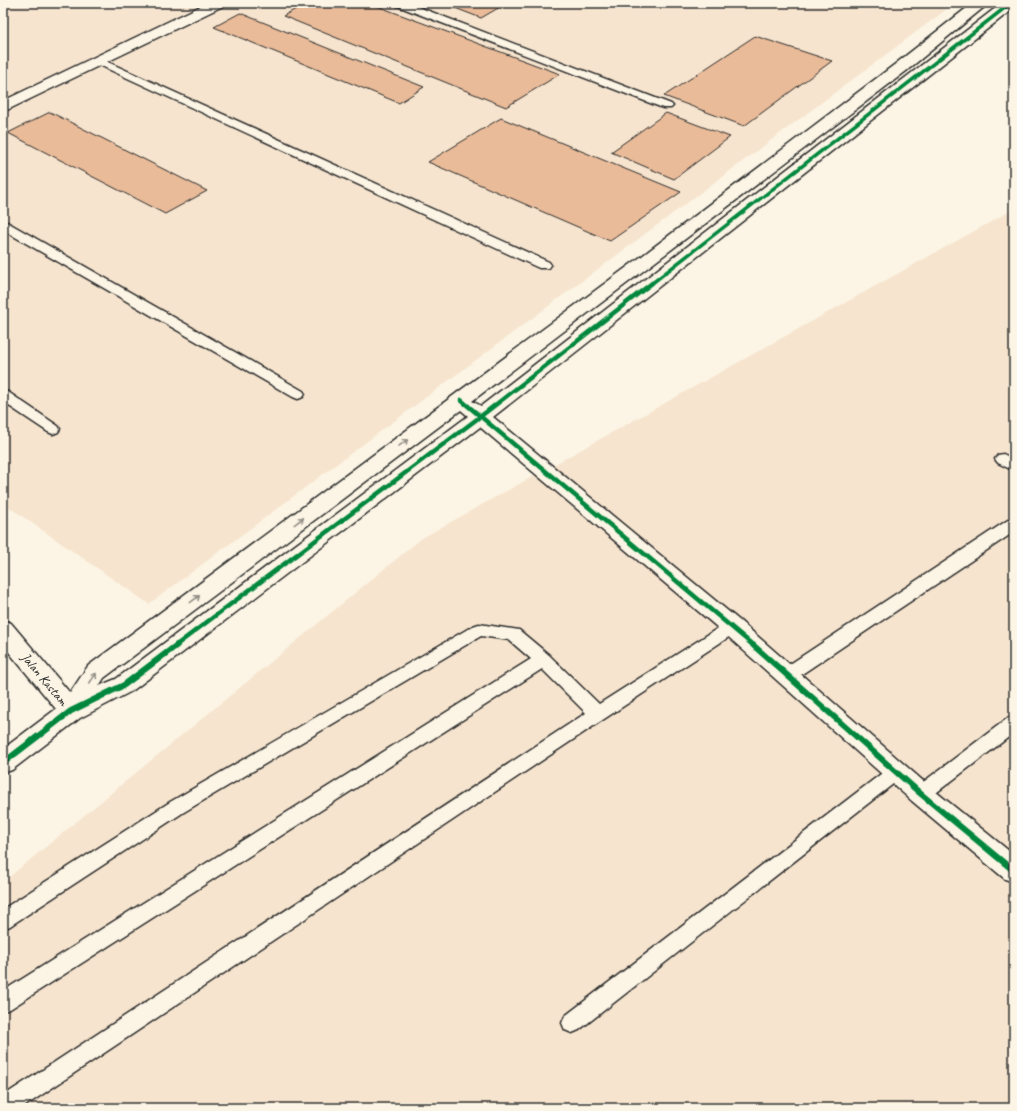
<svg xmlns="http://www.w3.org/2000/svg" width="1017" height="1111" viewBox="0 0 1017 1111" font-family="Caveat,sans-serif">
<rect width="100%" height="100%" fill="#fcf5e5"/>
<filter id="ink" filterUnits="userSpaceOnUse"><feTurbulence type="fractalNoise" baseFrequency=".025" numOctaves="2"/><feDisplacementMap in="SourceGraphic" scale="8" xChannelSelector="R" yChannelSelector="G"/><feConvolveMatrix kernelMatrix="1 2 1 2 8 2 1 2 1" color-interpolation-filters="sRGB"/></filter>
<g filter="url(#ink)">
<g fill="#f6e4ce">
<polygon points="3,3 955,3 149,604 3,503"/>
<polygon points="1014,209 1014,1108 3,1108 3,882 422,538"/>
</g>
<g fill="#e9bb99" stroke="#2b2b2b">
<polygon points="307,3 369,3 560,74 506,107 283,16"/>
<polygon points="442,3 507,3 481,18"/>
<polygon points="240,13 424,87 399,103 214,27"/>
<polygon points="755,36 832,61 744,126 664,96"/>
<polygon points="50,112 207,191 165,214 8,133"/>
<polygon points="666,113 730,137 674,179 611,152"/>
<polygon points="501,118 681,192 610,241 428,162"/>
</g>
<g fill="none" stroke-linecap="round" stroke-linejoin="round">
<g stroke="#2b2b2b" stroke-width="3">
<g id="service">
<polygon points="394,3 408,3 671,104 673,106 671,108 663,108 395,5"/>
<polygon points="99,58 549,262 551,265 549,268 539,268 95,63 94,61 95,59"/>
<polygon points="3,221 7,222 303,391 305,394 303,397 298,399 293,397 3,230"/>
<polygon points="3,390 8,392 58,426 60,429 58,432 53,434 48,432 3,402"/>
<polygon points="1003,454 1014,459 1014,471 998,463 995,459 998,455"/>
<polygon points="1014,519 1014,532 793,680 787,682 781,680 778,675 781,670 1008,520"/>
<polygon points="732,621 738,623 740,627 738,631 604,719 22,1108 3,1108 3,1096 586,713 542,669 10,1009 3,1011 3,991 531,659 509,640 481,636 184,812 10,926 3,929 3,909 170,802 473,626 479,624 519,630 549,655 599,704 726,623"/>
<polygon points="1014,716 1014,733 928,799 921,802 914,799 912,794 914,789 1008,718"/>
<polygon points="896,765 902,767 905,772 902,777 579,1030 572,1033 565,1030 562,1023 565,1016 890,767"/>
</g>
</g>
<g stroke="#2b2b2b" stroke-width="3">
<g id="minor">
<polygon points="207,3 225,3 223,6 3,112 3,101"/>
<path d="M973,3H989L905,72L472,401L481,406L1002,3H1014V8L493,417L740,621L930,787L1014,855V882L1005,879L912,801L724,633L480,427L132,691L80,718L12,770L3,773V749L56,709L3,645V620L11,623L70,693L88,666L642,256L894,65ZM461,410L468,416L116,679L99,686L104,678Z"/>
</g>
</g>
<use href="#service" fill="#fcf5e5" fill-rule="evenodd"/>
<use href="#minor" fill="#fcf5e5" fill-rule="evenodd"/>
<g stroke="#fcf5e5" stroke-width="5.5">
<polyline id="cycleway-far2" points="651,284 1011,3"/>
</g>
<g stroke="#fcf5e5" stroke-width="7">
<g id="cycleway-far1">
<polyline points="461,400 754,646"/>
<polyline points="175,646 481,416 652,283"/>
</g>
</g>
<g stroke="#fcf5e5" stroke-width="8">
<g id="cycleway">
<polyline points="753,645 921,794 1014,871"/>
<polyline points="3,763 71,711 124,685 177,645"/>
</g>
</g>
<use href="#cycleway-far2" stroke="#00873e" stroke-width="3.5"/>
<use href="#cycleway-far1" stroke="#00873e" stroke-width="4.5"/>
<use href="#cycleway" stroke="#00873e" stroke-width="6"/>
</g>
<defs><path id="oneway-shaft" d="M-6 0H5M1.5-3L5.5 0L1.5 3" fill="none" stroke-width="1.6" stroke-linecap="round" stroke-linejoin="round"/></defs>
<g stroke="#949088">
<use href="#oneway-shaft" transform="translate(403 443) rotate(-37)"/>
<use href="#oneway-shaft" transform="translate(299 521) rotate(-37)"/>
<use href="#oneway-shaft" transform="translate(195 599) rotate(-37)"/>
<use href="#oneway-shaft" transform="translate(93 678) rotate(-56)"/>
</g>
</g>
<g text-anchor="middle" stroke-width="4" stroke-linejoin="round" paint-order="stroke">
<g font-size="14" fill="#2b2b2b" stroke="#fcf5e5">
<text transform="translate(45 679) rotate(50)" y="5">Jalan Kastam</text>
</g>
</g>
<rect width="1017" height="1111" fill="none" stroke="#fcf5e5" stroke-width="16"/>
<rect x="8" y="8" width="1001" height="1095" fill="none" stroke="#2b2b2b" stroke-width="1.5" filter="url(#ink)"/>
</svg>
